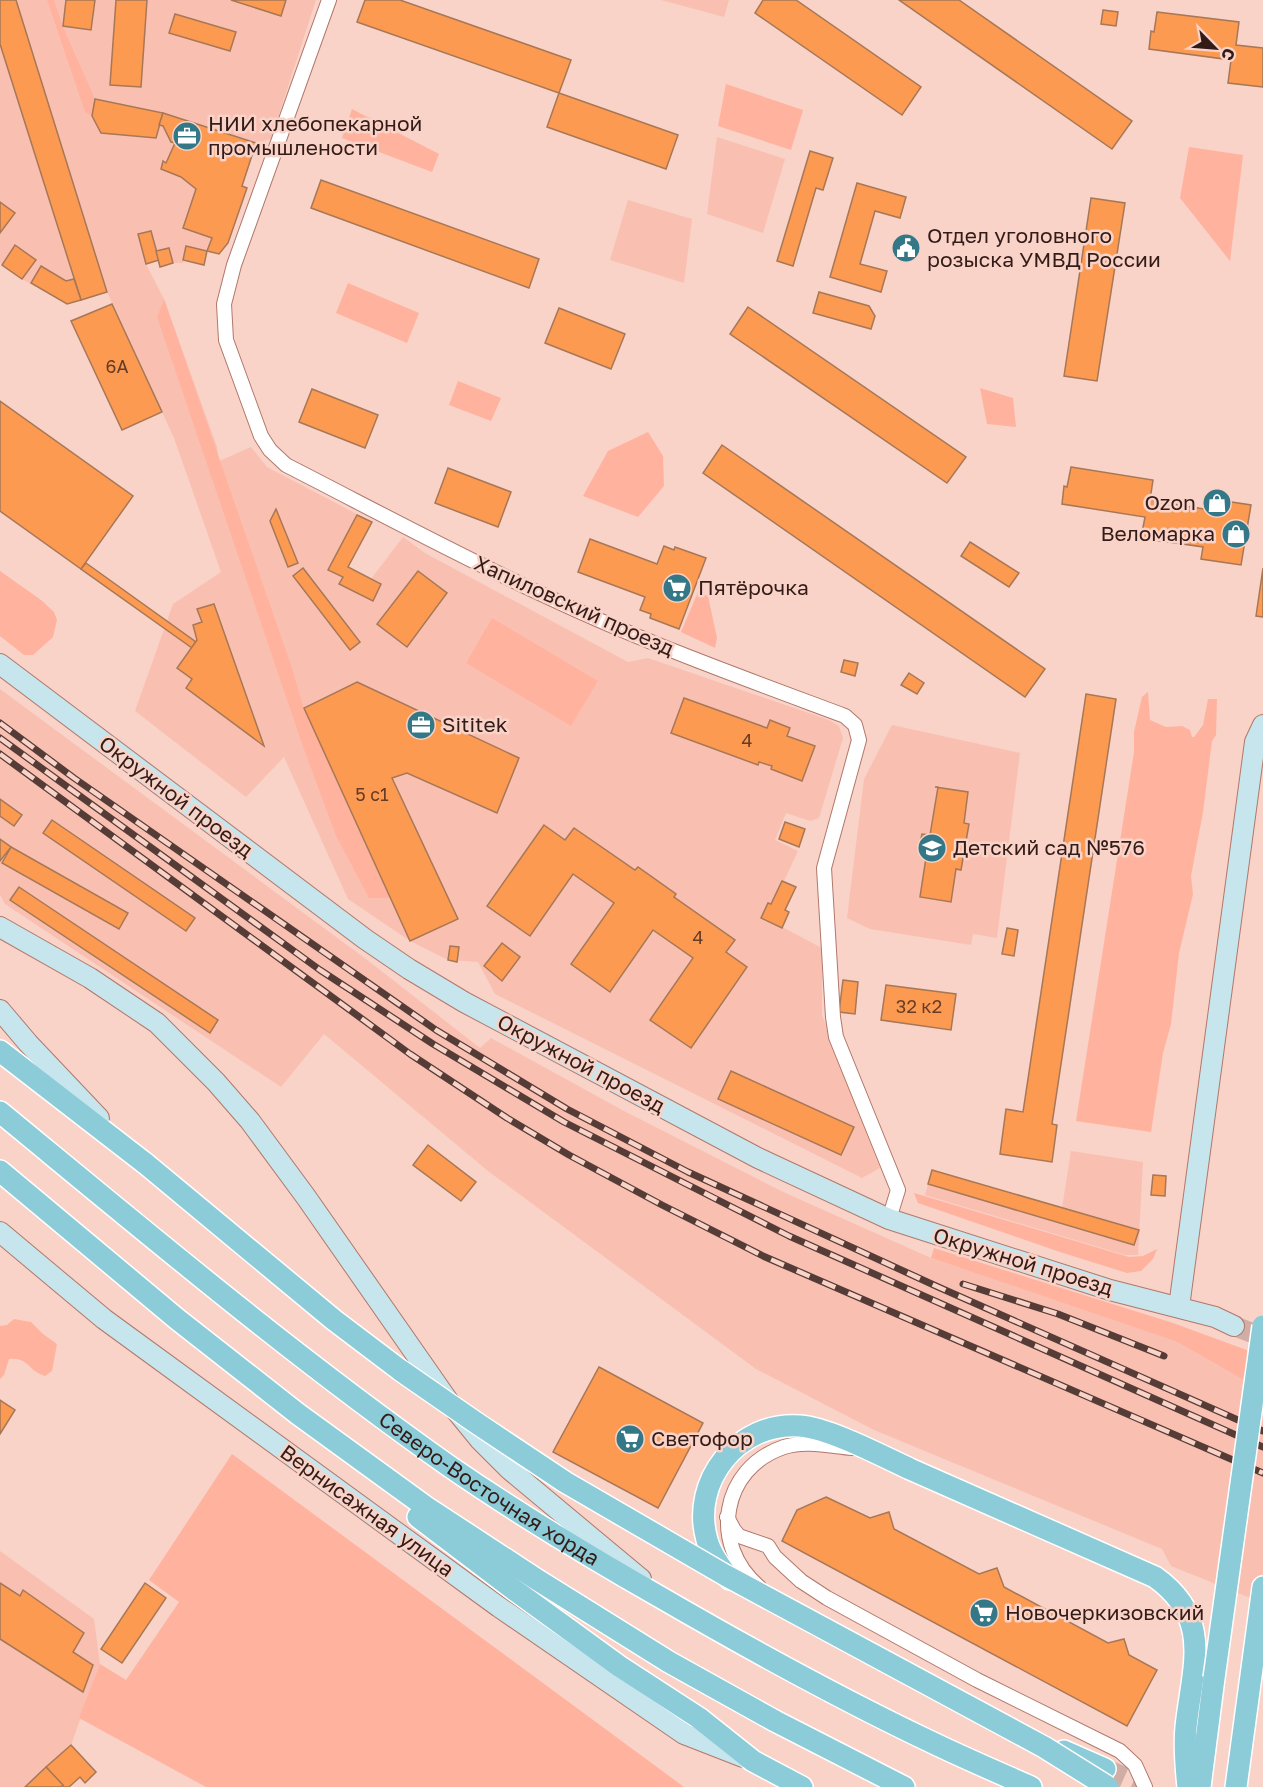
<svg xmlns="http://www.w3.org/2000/svg" width="1263" height="1787" viewBox="0 0 1263 1787" font-family="'Golos Text',sans-serif">
<rect width="100%" height="100%" fill="#f9d2c8"/>
<g fill="#f9c0b2">
<polygon points="0,0 316,0 271,139 256,143 242,186 247,188 228,243 219,254 207,251 204,265 184,260 183,263 173,263 160,267 159,260 146,264 164,299 217,447 219,461 251,447 267,467 372,522 348,567 371,579 403,537 425,553 628,662 648,658 829,720 839,726 843,738 819,818 810,821 786,813 775,840 798,851 784,881 796,887 786,910 789,912 782,927 822,948 822,1015 880,1168 862,1178 495,994 478,962 448,960 410,941 348,899 284,757 246,797 135,711 173,604 221,572 174,438 107,292 67,304 22,279 0,263"/>
<polygon points="661,0 729,0 724,17"/>
<polygon points="717,137 785,159 763,233 707,214"/>
<polygon points="628,200 692,219 684,283 610,260"/>
<polygon points="0,689 366,959 480,1048 491,1038 624,1111 781,1191 931,1258 1177,1342 1263,1391 1263,1603 1171,1566 1162,1549 874,1430 756,1369 488,1171 324,1034 281,1087 5,904 0,895"/>
<polygon points="892,725 1020,753 997,938 973,934 971,945 870,929 847,918 864,779"/>
<polygon points="1071,1151 1143,1162 1138,1255 1125,1255 925,1195 932,1170 1062,1208"/>
<polygon points="0,1551 94,1619 100,1664 71,1745 25,1787 0,1787"/>
</g>
<g fill="#ffb39f">
<polygon points="47,0 54,0 63,27 95,99 92,116 85,112"/>
<polygon points="726,84 803,110 791,150 718,126"/>
<polygon points="352,109 439,154 432,172 342,138"/>
<polygon points="1189,147 1243,155 1230,261 1180,198"/>
<polygon points="348,283 419,313 407,343 336,313"/>
<polygon points="164,299 292,668 304,709 390,898 369,898 336,836 302,744 157,317"/>
<polygon points="458,381 501,398 491,421 449,405"/>
<polygon points="980,388 1013,398 1016,427 987,424"/>
<polygon points="648,432 663,456 664,486 638,517 583,496 608,451"/>
<polygon points="0,571 41,600 54,612 57,620 53,637 33,655 24,655 0,636"/>
<polygon points="698,592 708,596 717,638 715,648 681,632"/>
<polygon points="492,618 598,681 571,726 466,663"/>
<polygon points="1148,692 1150,720 1166,727 1182,726 1190,730 1192,737 1194,737 1203,725 1208,699 1217,699 1216,735 1212,741 1203,812 1191,876 1193,894 1179,953 1171,1024 1163,1053 1151,1132 1076,1121 1134,752 1134,732 1142,697"/>
<polygon points="914,1193 1129,1257 1143,1256 1157,1249 1153,1259 1141,1271 1127,1273 1060,1252 918,1203"/>
<polygon points="934,1248 1173,1323 1263,1356 1263,1391 1177,1342 931,1258"/>
<path d="M14,1319L31,1322L43,1334L57,1344L52,1371L45,1376C28,1371 29,1357 9,1359L4,1375L0,1379V1326L7,1325Z"/>
<polygon points="232,1454 684,1787 206,1787 79,1718 100,1664 126,1680 179,1602 149,1580"/>
</g>
<g fill="#fd9a51" stroke="#a77756" stroke-width="1.5">
<polygon points="0,0 16,0 107,292 81,300 0,44"/>
<polygon points="66,0 95,0 91,30 63,26"/>
<polygon points="116,0 147,0 141,87 110,85"/>
<polygon points="231,0 286,0 281,16"/>
<polygon points="365,0 400,0 571,60 559,93 357,22"/>
<polygon points="763,0 796,0 921,87 902,115 755,13"/>
<polygon points="899,0 959,0 1132,121 1112,149"/>
<polygon points="1103,10 1118,12 1116,26 1101,24"/>
<polygon points="1157,12 1239,22 1236,45 1263,48 1263,87 1228,83 1231,60 1149,49 1151,31 1154,32"/>
<polygon points="175,14 236,32 230,51 169,33"/>
<polygon points="559,93 678,135 666,169 547,127"/>
<polygon points="95,99 163,113 156,138 101,133 92,116"/>
<polygon points="163,113 256,143 242,186 247,188 228,243 219,254 207,251 212,238 183,228 196,189 181,177 161,169 163,161 166,163 175,143 171,142 163,126 159,125"/>
<polygon points="810,151 833,158 823,190 816,188 793,266 777,261"/>
<polygon points="321,180 539,259 529,288 311,208"/>
<polygon points="857,183 906,197 900,218 875,211 860,264 887,271 881,292 830,277"/>
<polygon points="1091,198 1125,203 1097,381 1064,376"/>
<polygon points="0,202 15,213 0,233"/>
<polygon points="151,231 159,260 146,264 138,234"/>
<polygon points="15,245 36,260 22,279 2,265"/>
<polygon points="186,246 207,251 204,265 183,260"/>
<polygon points="169,248 173,263 160,267 156,251"/>
<polygon points="41,266 66,281 74,279 81,300 67,304 31,283"/>
<polygon points="819,292 869,306 875,316 871,329 813,313"/>
<polygon points="112,304 162,412 122,430 71,321"/>
<polygon points="748,307 966,457 947,483 730,334"/>
<polygon points="559,308 625,334 611,369 545,343"/>
<polygon points="312,389 378,415 365,448 299,422"/>
<polygon points="0,401 133,496 81,569 0,511"/>
<polygon points="722,445 1045,669 1025,697 703,473"/>
<polygon points="1071,467 1153,480 1150,500 1210,510 1212,499 1251,505 1241,565 1201,559 1203,547 1141,538 1145,517 1062,504 1064,486 1067,487"/>
<polygon points="448,468 511,492 498,527 435,503"/>
<polygon points="276,509 298,563 288,567 270,521"/>
<polygon points="357,515 372,522 348,567 381,584 373,601 339,584 343,577 328,570"/>
<polygon points="590,539 657,564 664,546 674,550 675,547 706,558 679,629 650,618 651,614 640,610 645,597 578,572"/>
<polygon points="970,542 1019,573 1009,587 961,556"/>
<polygon points="86,563 196,642 192,648 81,569"/>
<polygon points="303,568 360,642 350,650 293,576"/>
<polygon points="1263,568 1263,617 1256,616"/>
<polygon points="418,571 447,593 407,647 377,624"/>
<polygon points="214,604 264,746 186,688 192,679 177,668 197,640 193,625 202,622 197,609"/>
<polygon points="844,660 858,663 855,676 841,672"/>
<polygon points="909,673 924,683 917,694 901,685"/>
<polygon points="357,682 519,758 497,813 407,773 392,778 458,919 410,941 304,708"/>
<polygon points="1086,694 1116,699 1052,1124 1057,1125 1052,1162 1000,1154 1006,1109 1023,1112"/>
<polygon points="684,698 767,728 770,720 790,728 787,736 815,746 802,781 771,769 772,766 759,762 758,765 671,733"/>
<polygon points="935,787 968,792 964,823 969,824 961,870 956,869 951,902 920,897 927,851 919,849 922,834 930,835 938,787"/>
<polygon points="0,799 22,815 14,826 0,816"/>
<polygon points="52,820 195,918 186,931 43,833"/>
<polygon points="785,822 805,829 799,847 779,839"/>
<polygon points="544,825 565,840 574,828 635,870 638,867 676,894 674,897 735,940 726,952 747,967 691,1048 650,1020 693,958 653,930 610,992 571,964 614,903 573,874 530,936 487,906"/>
<polygon points="0,839 11,847 0,861"/>
<polygon points="11,847 128,913 119,929 2,863"/>
<polygon points="782,881 796,887 785,910 789,912 782,928 761,918 768,903 771,904"/>
<polygon points="19,887 218,1020 210,1033 10,900"/>
<polygon points="1007,928 1018,930 1014,956 1002,954"/>
<polygon points="502,943 520,957 502,981 484,966"/>
<polygon points="450,946 459,947 457,962 448,960"/>
<polygon points="843,980 858,982 855,1014 839,1012"/>
<polygon points="886,985 956,994 951,1030 881,1020"/>
<polygon points="731,1071 854,1127 841,1155 718,1099"/>
<polygon points="428,1145 476,1182 461,1201 413,1165"/>
<polygon points="932,1170 1139,1230 1134,1245 928,1184"/>
<polygon points="1153,1175 1166,1176 1165,1196 1151,1195"/>
<polygon points="599,1367 703,1423 658,1508 553,1452"/>
<polygon points="0,1400 15,1410 0,1434"/>
<polygon points="826,1497 870,1518 889,1512 894,1529 979,1574 997,1568 1004,1587 1108,1643 1124,1639 1129,1655 1157,1670 1127,1726 782,1541 797,1510"/>
<polygon points="0,1583 20,1596 23,1590 84,1633 73,1652 93,1665 83,1692 0,1639"/>
<polygon points="145,1583 166,1598 122,1663 101,1649"/>
<polygon points="71,1745 96,1772 85,1783 80,1777 69,1787 64,1787 46,1767"/>
<polygon points="46,1767 63,1785 61,1787 25,1787"/>
</g>
<g fill="none" stroke-linecap="round" stroke-linejoin="round">
<polyline stroke="#d1aea5" stroke-width="20" stroke-dasharray="20 10" stroke-linecap="butt" points="1234,1326 1263,1337"/>
<polyline stroke="#d1aea5" stroke-width="21" stroke-dasharray="21 10" stroke-linecap="butt" points="1105,1769 1145,1787"/>
<g stroke="#b1786a" stroke-width="16">
<g id="street">
<path d="M329,0L234,265L224,304L226,340L261,436L270,450L286,465C374,510 461,557 550,598C646,643 746,679 845,716L855,725L859,740L824,868L833,1017L836,1037L898,1190L889,1219"/>
<polyline points="727,1517 734,1530 739,1536 768,1546 775,1557 801,1581 827,1598 977,1680 1120,1751 1135,1765 1145,1787"/>
<path d="M759,1587C709,1545 721,1468 784,1447C806,1440 830,1446 852,1448"/>
</g>
</g>
<g stroke="#b1786a" stroke-width="22">
<g id="secondary">
<polyline points="0,664 365,939 409,969 464,1002 758,1158 889,1219 1110,1290 1215,1317 1234,1326"/>
<polyline points="0,927 90,978 157,1023 216,1082 250,1121 306,1197 449,1402 480,1440 509,1469 641,1579"/>
<polyline points="0,1010 28,1043 99,1118"/>
<polyline points="0,1232 104,1319 499,1607 684,1734 743,1757"/>
<polyline points="1179,1307 1255,742 1263,725"/>
</g>
</g>
<g stroke="#fff" stroke-width="24">
<g id="primary">
<polyline points="0,1051 146,1164"/>
<path id="s1" d="M0,1112C147,1233 293,1356 449,1466C517,1513 588,1556 660,1597C748,1648 837,1697 929,1741C962,1757 997,1772 1031,1787"/>
<polyline points="0,1171 177,1319 298,1414 426,1507 536,1579 669,1662 775,1721 904,1787"/>
<polyline points="418,1517 505,1583 619,1666 699,1718 753,1761 802,1787"/>
<path d="M730,1579C720,1567 711,1555 707,1540C690,1481 739,1421 800,1426C829,1428 882,1456 910,1469C992,1505 1074,1541 1155,1577C1214,1619 1192,1668 1186,1727C1184,1746 1186,1768 1188,1787"/>
<polyline points="1064,1751 1105,1769"/>
<polyline points="1200,1787 1214,1678"/>
<polyline points="1236,1787 1263,1587"/>
</g>
</g>
<use href="#street" stroke="#fff" stroke-width="14"/>
<use href="#secondary" stroke="#c6e5ec" stroke-width="20"/>
<use href="#primary" stroke="#8ccbd8" stroke-width="21"/>
<g stroke="#553c36" stroke-width="7">
<g id="rail">
<polyline points="0,723 74,778 436,1030 567,1109 688,1172 936,1286 1263,1431"/>
<polyline points="0,738 320,970 433,1044 564,1122 789,1236 1263,1447"/>
<polyline points="0,754 410,1054 507,1118 569,1155 662,1205 763,1256 1263,1473"/>
<polyline points="963,1284 1058,1314 1164,1356"/>
</g>
</g>
<use href="#rail" stroke="#f9d2c8" stroke-width="4.5" stroke-dasharray="14" stroke-linecap="butt"/>
<g stroke="#fff" stroke-width="24" stroke-linecap="butt">
<g id="primary-bridge">
<polyline points="146,1164 334,1320 400,1370 475,1422 565,1482 725,1575 1044,1747 1108,1787"/>
<polyline points="1214,1678 1263,1326"/>
</g>
</g>
<use href="#primary-bridge" stroke="#8ccbd8" stroke-width="21"/>
</g>
<defs>
<g id="office-disc" transform="scale(1.5)"><circle r="9.5" fill="#347887" stroke="#f9d2c8"/><path d="M-6-3h4V-5.5h4V-3h4V5H-6ZM-1-4.5V-3h2v-1.5ZM-6 0V1H6V0Z" fill="#fff"/></g>
<g id="civic-disc" transform="scale(1.5)"><circle r="9.5" fill="#347887" stroke="#f9d2c8"/><path d="M-.6-6.5H3V-4.5H.6V-3L4-1V1h2V6H-6V1h2V-1L-.6-3ZM-1.2 2.5V6h2.4V2.5Z" fill="#fff"/></g>
<g id="shop-disc" transform="scale(1.5)"><circle r="9.5" fill="#347887" stroke="#f9d2c8"/><path d="M-5-2.5h2.3a2.7 3.5 0 0 1 5.4 0H5L5.5 6h-11ZM-1.5-2.5h3a1.5 2.3 0 0 0-3 0Z" fill="#fff"/></g>
<g id="supermarket-disc" transform="scale(1.5)"><circle r="9.5" fill="#347887" stroke="#f9d2c8"/><path d="M-6-5.5h2.5l.6 2H6L4.5 2H-2.5L-4.4-4H-6ZM-1.5 3.2a1.3 1.3 0 1 0 .1 0ZM3 3.2a1.3 1.3 0 1 0 .1 0Z" fill="#fff"/></g>
<g id="school-disc" transform="scale(1.5)"><circle r="9.5" fill="#347887" stroke="#f9d2c8"/><path d="M0-5L7-2L0 1L-7-2ZM-4 1L0 2.5L4 1V4Q0 6-4 4Z" fill="#fff"/></g>
</defs>
<g fill-rule="evenodd">
<use href="#office-disc" x="187" y="136"/>
<use href="#civic-disc" x="906" y="248"/>
<use href="#shop-disc" x="1217" y="503"/>
<use href="#shop-disc" x="1236" y="534"/>
<use href="#supermarket-disc" x="677" y="588"/>
<use href="#office-disc" x="421" y="725"/>
<use href="#school-disc" x="932" y="848"/>
<use href="#supermarket-disc" x="630" y="1439"/>
<use href="#supermarket-disc" x="984" y="1613"/>
</g>
<g text-anchor="middle" stroke-width="5" stroke-linejoin="round" paint-order="stroke">
<g font-size="18" fill="#663c26">
<text x="117" y="373">6А</text>
<text x="747" y="747">4</text>
<text x="372" y="801">5 с1</text>
<text x="698" y="944">4</text>
<text x="919" y="1013">32 к2</text>
</g>
<g font-size="21" fill="#331c17" stroke="#f9d2c8" text-anchor="start">
<text x="208" y="131">НИИ хлебопекарной<tspan x="208" dy="24">промышлености</tspan></text>
<text x="927" y="243">Отдел уголовного<tspan x="927" dy="24">розыска УМВД России</tspan></text>
<text x="1196" y="510" text-anchor="end">Ozon</text>
<text x="1215" y="541" text-anchor="end">Веломарка</text>
<text x="698" y="595">Пятёрочка</text>
<text x="442" y="732">Sititek</text>
<text x="953" y="855">Детский сад №576</text>
<text x="651" y="1446">Светофор</text>
<text x="1005" y="1620">Новочеркизовский</text>
</g>
<g font-size="21" fill="#331c17" stroke="#f9d2c8">
<text transform="translate(574 606) rotate(24)" y="7">Хапиловский проезд</text>
<text transform="translate(176 797) rotate(37)" y="7">Окружной проезд</text>
<text transform="translate(581 1064) rotate(28)" y="7">Окружной проезд</text>
<text transform="translate(1023 1262) rotate(17)" y="7">Окружной проезд</text>
<text dy="7" stroke="none"><textPath href="#s1" startOffset="618">Северо-Восточная хорда</textPath></text>
<text transform="translate(367 1511) rotate(36)" y="7">Вернисажная улица</text>
</g>
</g>
<g transform="translate(1215 48) rotate(115)" stroke="#f9d2c8" stroke-width="4.5" paint-order="stroke">
<path d="M0-4.5L10 22L0 15L-10 22Z" fill="#331c17"/>
<text y="-9" font-size="16" font-weight="bold" text-anchor="middle" fill="#331c17">С</text>
</g>
</svg>
